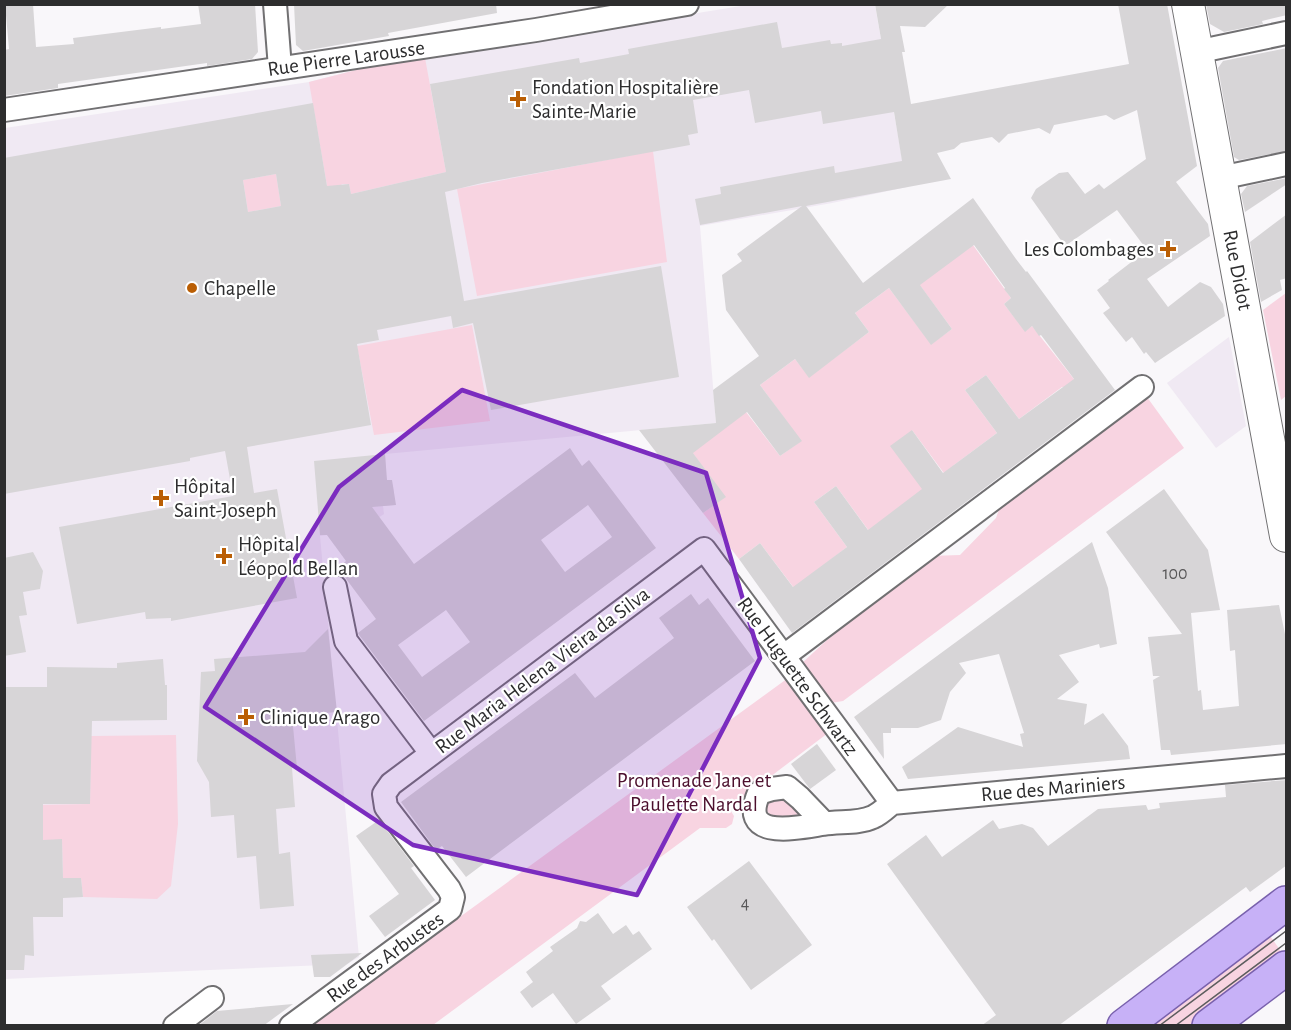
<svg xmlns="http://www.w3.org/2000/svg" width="1291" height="1030" viewBox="0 0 1291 1030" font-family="'Alegreya Sans',sans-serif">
<rect width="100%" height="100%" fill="#f9f7fa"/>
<g fill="#f0e9f3">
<polygon points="747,5 875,5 907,187 832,203 700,226 716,423 385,454 386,470 382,476 393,485 395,505 383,506 384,514 335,546 327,535 320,536 359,957 347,964 5,979 5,128 309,82 368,67 402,61"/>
<polygon points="1229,337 1246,426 1216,448 1167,383"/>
</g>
<g fill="#f8d4e1">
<polygon points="425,58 446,172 351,194 349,184 342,184 329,197 309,82 368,67"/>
<polygon points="653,151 667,262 477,296 457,189"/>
<polygon points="276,174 281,206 248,212 243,180"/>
<polygon points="973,245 1011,298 1004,304 1025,331 1032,326 1081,388 1062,387 1019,419 986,375 965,390 997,433 954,465 946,476 912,430 924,491 869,531 836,486 814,502 847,547 794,588 760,543 739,559 703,513 725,497 692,452 746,412 780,456 801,441 760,385 795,359 809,377 869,332 855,313 889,288 931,344 952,329 919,284"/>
<polygon points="1286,293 1286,396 1281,400 1263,310"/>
<polygon points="472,325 490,421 374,435 357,346"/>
<polygon points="1144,393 1184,448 843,701 831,703 801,664 827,640 930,556 960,555 996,518 1003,498 1068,449 1100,434 1111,416"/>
<polygon points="788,678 828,733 729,808 734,816 732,824 726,828 700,828 433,1025 310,1026"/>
<polygon points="176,735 178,824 171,886 157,899 83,897 81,878 63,878 62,840 43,840 43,813 33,805 90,804 91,736"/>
<polygon points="785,797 804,817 772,817 767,811 767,804 771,799"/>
<polygon points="1268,933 1285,957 1192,1025 1143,1026"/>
</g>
<g fill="#d7d5d7" fill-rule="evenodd">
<polygon points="5,4 33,4 36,47 74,44 73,38 161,27 161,29 201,24 198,4 255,4 258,52 252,59 207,66 207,63 58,84 58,88 4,96 4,50 9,49"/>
<polygon points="294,4 496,4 497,13 388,33 389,36 303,51 296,45"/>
<path d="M875,4H949L925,27L900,26L905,52H902L911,104L1129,64L1118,4H1167L1197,166L1176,182L1208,224L1210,236L1147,279L1168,307L1200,282L1211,287L1223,304L1225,316L1155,363L1146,352L1144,354L1132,337L1126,342L1103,313L1110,308L1097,290L1109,281L1108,280L1147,250L1117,210L1065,246L1031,198L1036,189L1059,173L1068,172L1085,194L1099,184L1104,189L1146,159L1137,110L1114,120L1106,115L1054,125L1050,134L1039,128L1008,134L999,143L992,137L961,143L954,149L937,153L951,179L806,206L863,283L973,198L1016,259L1026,272L1027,271L1115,390L792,633L739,559L760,543L793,587L847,547L814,502L836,486L868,530L922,489L890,446L912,430L943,473L997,433L965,390L986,375L1019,419L1074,379L1041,335L1039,336L1032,326L1025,332L1004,304L1011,298L1004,289L1005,288L974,245L920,285L952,329L931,345L889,288L855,313L869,332L809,378L795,359L760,385L802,441L780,456L747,412L693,453L726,497L703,513L639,430L716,423L713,390L759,356L726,310L722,275L742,261L737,254L802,206L700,225L695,199L721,194L720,187L834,166L835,173L902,161L894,112L823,124L821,111L755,123L749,90L693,100L698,133L688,135L690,145L482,183L445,192L464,301L661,266L679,377L491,410L473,323L453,328L451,316L377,330L379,340L357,344L371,425L247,447L254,493L277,489L297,598L171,621V618L146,619L145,612L77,624L59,527L233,496L225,451L190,458V461L4,494V158L313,103L327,186L349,184L351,194L446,172L430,84L579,58L580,63L629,54L628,49L777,22L782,48L830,40L831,44L842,43V46L881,39ZM276,174L281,206L248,212L243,180Z"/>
<polygon points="1206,4 1287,4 1287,15 1262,21 1263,24 1224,32 1210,24"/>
<polygon points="1287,48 1287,151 1239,160 1234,157 1218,68 1223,61"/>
<polygon points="1287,178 1287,184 1245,212 1241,194 1247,186"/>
<polygon points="1287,214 1287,278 1280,280 1282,290 1261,302 1250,242"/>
<path d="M570,448L582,466L589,460L656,548L424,721L359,635L358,633L376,619L338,568L346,561L327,535H320L314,461L385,454L387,480H392L396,505L372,507L414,564ZM588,505L612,537L565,572L541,540ZM446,610L470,642L422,677L398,645Z"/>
<polygon points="1164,489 1208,550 1220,610 1191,613 1198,691 1201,690 1203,710 1239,706 1235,650 1230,651 1227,610 1279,605 1287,644 1287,744 1171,755 1170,750 1161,750 1153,680 1160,676 1153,676 1148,637 1182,634 1106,532"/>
<polygon points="1092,542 1108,588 1117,644 1100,648 1099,644 1059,655 1079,682 1057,699 1087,704 1084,725 1103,713 1128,746 1130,759 908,779 902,767 958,727 1023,747 1020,734 1024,733 999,654 959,663 966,673 950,692 941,720 918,728 891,728 891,733 883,733 884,759 854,717"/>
<polygon points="33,552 43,571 40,589 23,592 27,615 19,616 26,652 4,656 4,558"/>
<polygon points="691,594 699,605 708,598 755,661 466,877 442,846 436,850 401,802 575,673 595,698 674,638 659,618"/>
<polygon points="328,629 337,712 292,716 297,768 292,768 295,807 276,809 279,854 290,852 294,906 260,909 256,856 237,858 234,815 211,817 209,782 197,761 201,672 215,671 214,659 305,652"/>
<polygon points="163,659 165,685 167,685 167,720 92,721 90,804 43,804 43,840 62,839 63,878 81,878 83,897 63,898 63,917 33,917 34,956 25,955 24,970 6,970 4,687 47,687 47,667 117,668 117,663"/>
<polygon points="817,744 836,770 810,789 791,764"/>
<polygon points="1287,780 1287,865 1250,892 1246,887 1058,1026 981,1026 996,1015 887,864 926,835 942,857 993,820 999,829 1022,824 1033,828 1048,846 1098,809 1146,805 1148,810 1160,808 1159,803 1226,797 1225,785"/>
<polygon points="379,820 414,866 411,868 435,900 385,937 369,916 399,894 356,836"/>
<polygon points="749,861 812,945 751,990 714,939 712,941 687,907"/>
<polygon points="598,913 613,934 626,925 633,935 639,931 652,949 601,986 611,999 576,1024 553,993 532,1008 520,992 533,982 526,972 553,951 550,947 577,928 580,921 586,922"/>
<polygon points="362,953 330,977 314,977 311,955"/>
<polygon points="293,1004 263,1026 198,1026 217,1011"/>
</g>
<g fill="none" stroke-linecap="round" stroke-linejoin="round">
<g stroke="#717072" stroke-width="26">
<g id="street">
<polyline points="275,4 280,68"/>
<polyline points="1196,52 1286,33"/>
<polyline points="4,110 536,30 687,4"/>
<polyline points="1220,178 1286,164"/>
<polyline points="335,587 346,641 431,753"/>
<polyline points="784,656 1142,387"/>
<path d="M824,823L800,798L787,787L772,789L759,793C738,841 797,828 823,824C839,821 858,824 873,817C880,814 886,808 892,803L1286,766"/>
<polyline points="175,1026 212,998"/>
<polyline points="291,1026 450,909 453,897 449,889 386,807 384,794 391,784 704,549 892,803"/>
</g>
</g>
<g stroke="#717072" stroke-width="34">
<polyline id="secondary" points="1188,4 1286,536"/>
</g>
<g stroke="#7961ad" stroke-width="36">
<g id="primary">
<polyline points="1124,1026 1286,903"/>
<polyline points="1209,1026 1286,968"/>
</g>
</g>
<use href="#street" stroke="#fff" stroke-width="22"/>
<use href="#secondary" stroke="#fff" stroke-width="32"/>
<use href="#primary" stroke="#c7b1f7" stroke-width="33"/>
<g stroke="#5d5d5e" stroke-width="1.5">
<polyline points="1159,1026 1286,931"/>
<polyline points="1175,1026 1286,943"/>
</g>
</g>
<path fill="#7b2cbf" fill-opacity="0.2" stroke="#7b2cbf" stroke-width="4.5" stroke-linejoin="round" d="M462,390L706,473L760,658L637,895L413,845L205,707L339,487Z"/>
<g fill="#ba5e04" stroke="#fff" stroke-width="2">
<path d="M515 90h6v6h6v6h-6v6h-6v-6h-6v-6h6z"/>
<path d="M1165 240h6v6h6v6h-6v6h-6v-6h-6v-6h6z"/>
<circle cx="192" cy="288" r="6"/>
<path d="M158 489h6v6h6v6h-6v6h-6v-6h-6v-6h6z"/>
<path d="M221 547h6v6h6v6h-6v6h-6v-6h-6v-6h6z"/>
<path d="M243 708h6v6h6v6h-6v6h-6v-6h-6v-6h6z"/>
</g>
<g text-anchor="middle" stroke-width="4.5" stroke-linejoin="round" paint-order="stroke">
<g font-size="18" fill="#585758">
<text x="1175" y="579">100</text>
<text x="745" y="909">4</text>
</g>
<g font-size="21" fill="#2d2d2e" stroke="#fff">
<text transform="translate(346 58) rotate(-8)" y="7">Rue Pierre Larousse</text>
<text transform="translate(1238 270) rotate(79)" y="7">Rue Didot</text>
<text transform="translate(542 670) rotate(-37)" y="7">Rue Maria Helena Vieira da Silva</text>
<text transform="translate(798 676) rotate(54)" y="7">Rue Huguette Schwartz</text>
<text transform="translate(1053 788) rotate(-5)" y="7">Rue des Mariniers</text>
<text transform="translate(385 957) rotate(-36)" y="7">Rue des Arbustes</text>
</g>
<g font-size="21" fill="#2d2d2e" stroke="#fff" text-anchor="start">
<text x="532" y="94">Fondation Hospitalière<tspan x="532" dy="24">Sainte-Marie</tspan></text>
<text x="1154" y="256" text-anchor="end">Les Colombages</text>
<text x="204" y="295">Chapelle</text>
<text x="174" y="493">Hôpital<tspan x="174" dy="24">Saint-Joseph</tspan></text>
<text x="238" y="551">Hôpital<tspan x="238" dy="24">Léopold Bellan</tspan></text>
<text x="260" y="724">Clinique Arago</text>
</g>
<g font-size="21" fill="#4c102d" stroke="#fff">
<text x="694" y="787">Promenade Jane et<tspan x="694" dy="24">Paulette Nardal</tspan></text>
</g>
</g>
<rect width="1291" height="1030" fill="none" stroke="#2d2d2e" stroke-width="12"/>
</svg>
